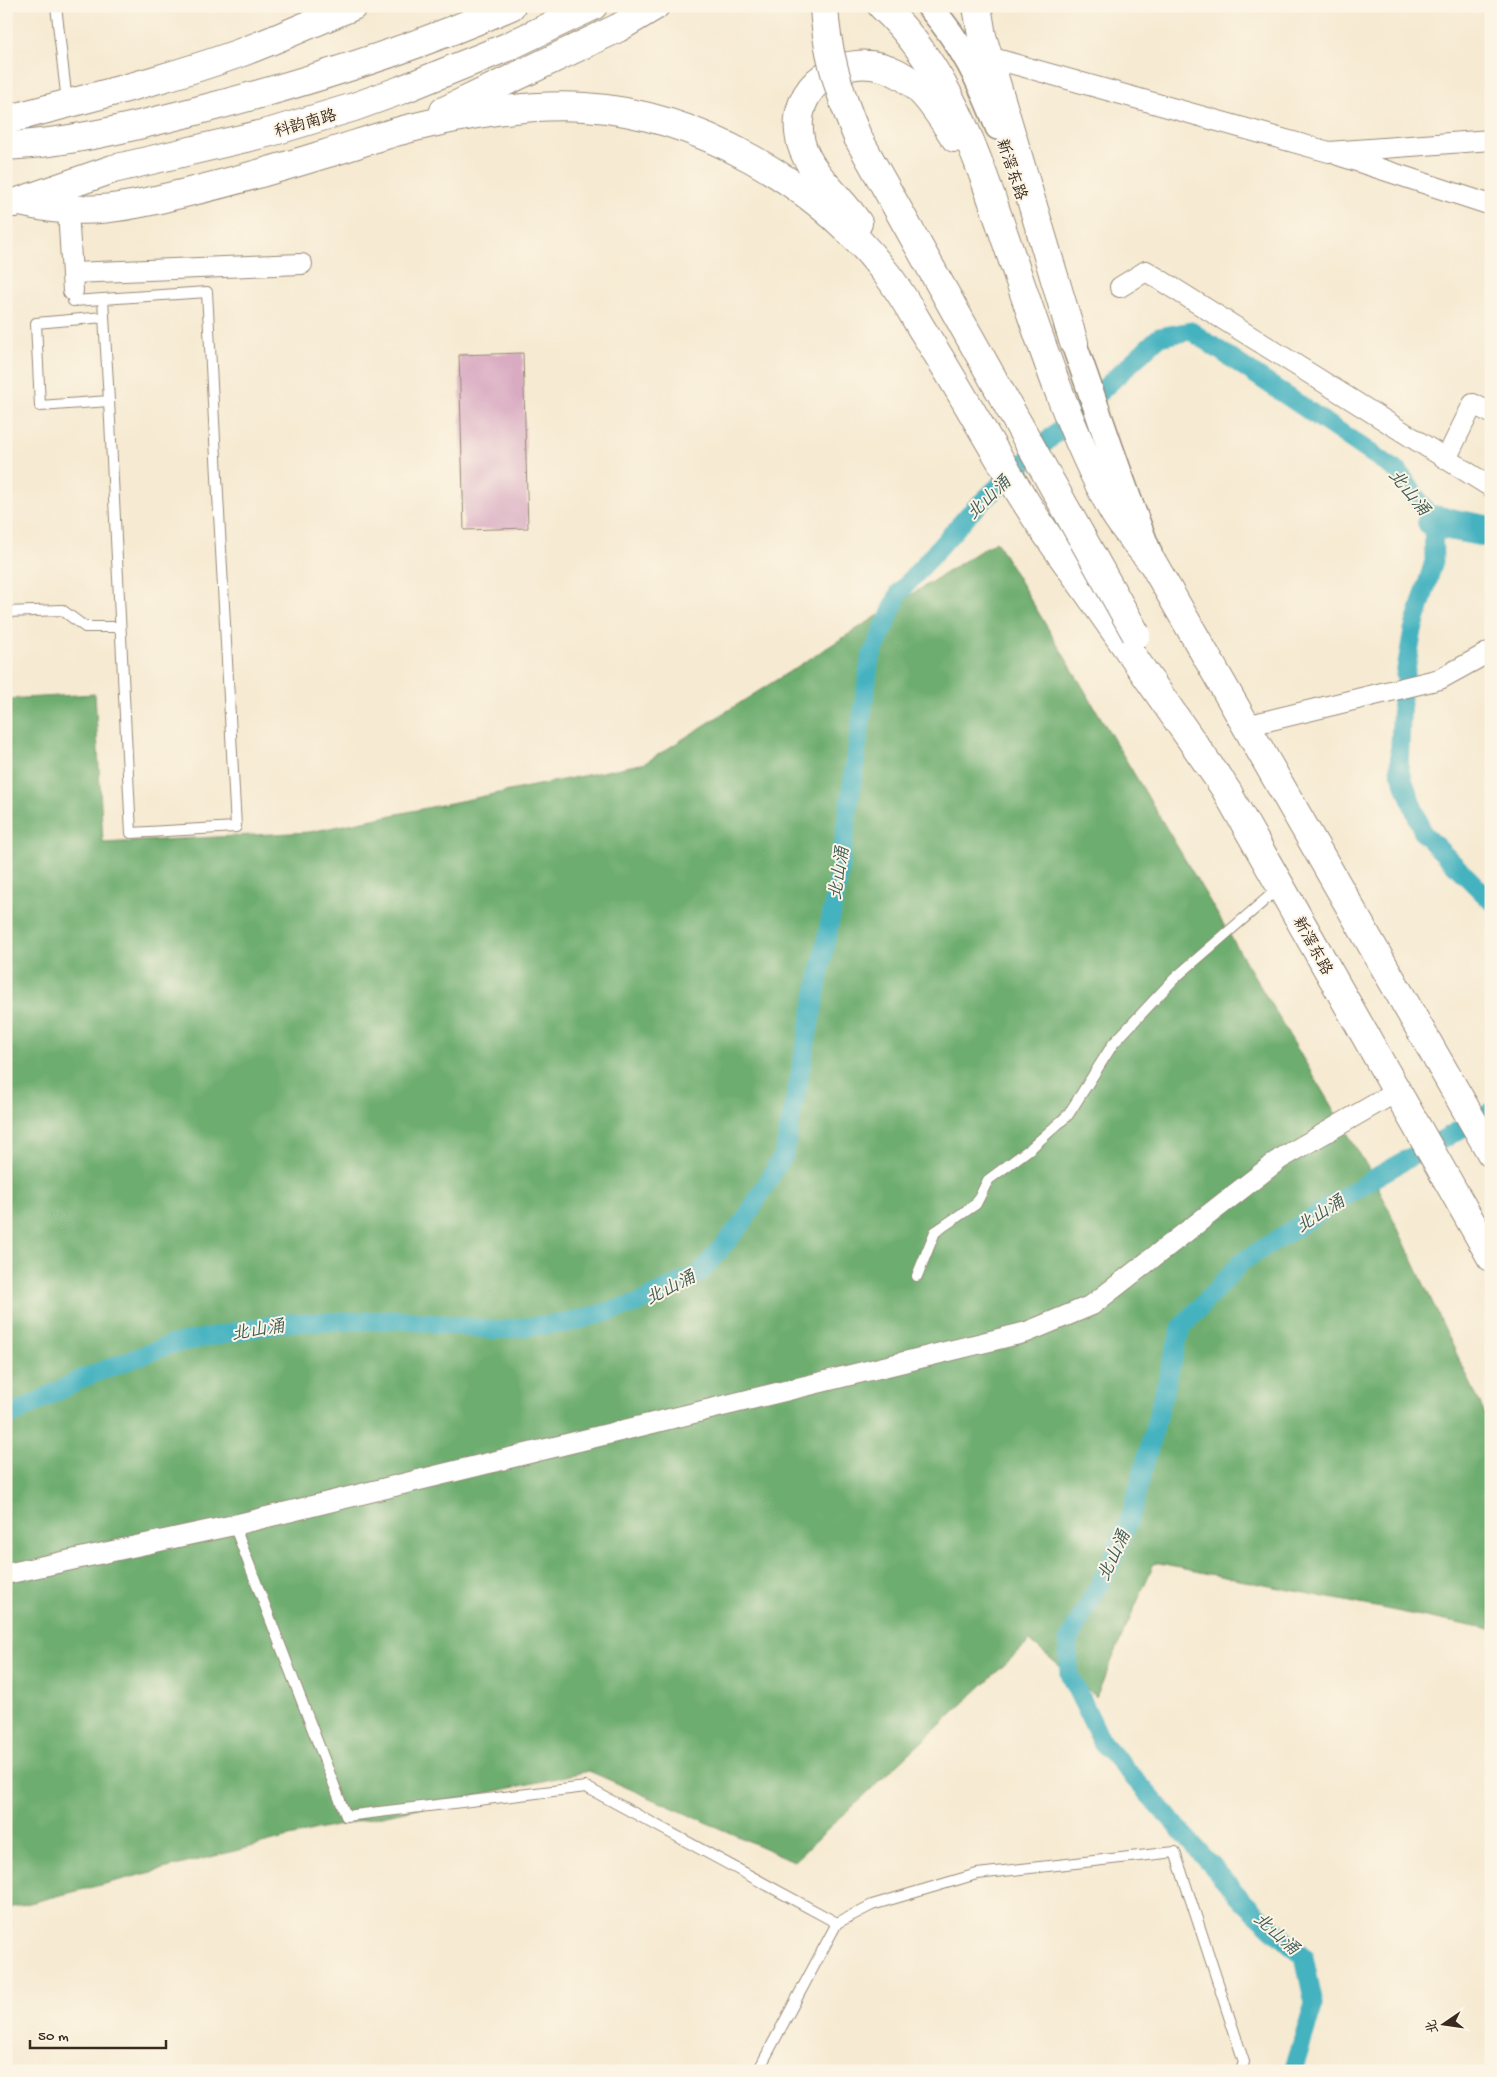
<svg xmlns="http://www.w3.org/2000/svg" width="1497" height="2077" viewBox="0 0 1497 2077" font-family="'Gochi Hand','LXGW WenKai TC',sans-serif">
<rect width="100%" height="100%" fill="#fcf5e5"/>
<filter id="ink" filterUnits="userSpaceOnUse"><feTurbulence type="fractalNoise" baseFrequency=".02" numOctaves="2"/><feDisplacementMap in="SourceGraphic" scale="10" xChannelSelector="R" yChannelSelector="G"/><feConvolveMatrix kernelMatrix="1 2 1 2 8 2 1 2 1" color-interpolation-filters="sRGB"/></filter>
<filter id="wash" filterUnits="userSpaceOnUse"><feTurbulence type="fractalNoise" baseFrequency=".0096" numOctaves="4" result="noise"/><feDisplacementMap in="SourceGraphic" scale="20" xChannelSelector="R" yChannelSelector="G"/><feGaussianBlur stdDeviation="1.12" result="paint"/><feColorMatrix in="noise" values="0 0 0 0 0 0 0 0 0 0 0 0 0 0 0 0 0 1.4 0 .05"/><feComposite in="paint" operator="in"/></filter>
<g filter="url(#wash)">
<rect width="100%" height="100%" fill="#f6ead2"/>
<polygon fill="#6ead6f" stroke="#546c46" points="996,541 1374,1178 1491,1427 1491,1630 1154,1563 1096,1697 1030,1641 794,1861 589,1771 317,1830 6,1909 6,699 95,694 103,843 310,832 645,763"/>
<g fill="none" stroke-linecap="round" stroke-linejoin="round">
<g stroke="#44b2c0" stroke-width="19">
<polyline points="1402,697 1399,769 1423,833 1491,901"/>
<polyline points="6,1418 83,1378 172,1344 283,1323 402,1320 495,1330 567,1323 636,1304 700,1273 744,1221 784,1154 838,881 870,660 899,593 968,515 1159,337 1191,331 1399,472 1433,521 1434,561 1413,630 1405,675"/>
<polyline points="1293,2071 1314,2004 1304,1957 1244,1902 1102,1742 1069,1674 1068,1641 1109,1567 1132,1512 1181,1328 1240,1263 1374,1178 1491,1112"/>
</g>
<polyline stroke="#44b2c0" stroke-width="32" points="1433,521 1491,532"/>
</g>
<g id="blocks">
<polygon fill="#d9abc2" points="523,353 528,528 464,530 459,355"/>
</g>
</g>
<g filter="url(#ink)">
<use href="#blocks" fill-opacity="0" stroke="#988a78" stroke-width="1"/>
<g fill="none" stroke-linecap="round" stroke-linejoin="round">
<g stroke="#988a78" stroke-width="12">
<g id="service">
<polyline points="56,6 67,102"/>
<polyline points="103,299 109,401 40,406 36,323 104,317"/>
<polyline points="73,301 207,292 236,827 131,833 109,401"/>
<polyline points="6,612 62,610 85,627 120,627"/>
<polyline points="917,1276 935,1232 976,1204 988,1180 1031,1148 1068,1115 1113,1044 1175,978 1280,887"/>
<polyline points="234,1525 346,1816 586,1787 837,1923"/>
<polyline points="758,2071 837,1923 872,1905 977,1874 1175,1852 1244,2062 1241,2071"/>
</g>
</g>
<g stroke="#988a78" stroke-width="22">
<g id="minor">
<polyline points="989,57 1329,152 1491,140"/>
<polyline points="1338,155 1491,205"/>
<polyline points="68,211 73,291"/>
<polyline points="72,273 302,264"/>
<polyline points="1120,287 1146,271 1491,487"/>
<polyline points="1446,459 1473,404 1491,413"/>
<polyline points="1246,726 1440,679 1491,651"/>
<polyline points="6,1574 234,1525 1027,1332 1092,1305 1280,1159 1396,1092"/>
</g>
</g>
<g stroke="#988a78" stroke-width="28">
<g id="tertiary">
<path d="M929,6C962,44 980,80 998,127"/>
<path d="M1067,325C1095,401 1119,478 1149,553"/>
</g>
</g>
<g stroke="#988a78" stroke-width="30">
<g id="trunk">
<path d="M882,6C954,74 981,168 1012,258C1041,343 1070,433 1113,511C1124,530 1141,548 1154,565L1491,1153"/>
<polyline points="977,6 982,36 1074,343"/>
<polyline points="444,111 618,28 655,6"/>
<path d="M6,120C83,99 162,81 237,54C276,40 314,22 353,6"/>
<path d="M6,146C68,143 128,128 188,113C299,85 407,52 511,6"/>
<path d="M20,202C83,218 128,207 189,192C235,181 280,168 325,154C352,146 379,136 407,129C464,115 526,103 585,107C697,114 817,183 885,272C900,290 911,311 923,331C961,390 994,453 1032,512C1053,545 1077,576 1099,608C1142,670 1186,732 1229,794"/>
<polyline points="15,203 113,169 271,132 354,107 401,90 507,47 593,6"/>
<path d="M858,223C840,196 810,175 801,143C786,84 847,47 897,73C923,86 939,114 955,138"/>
<polyline points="1219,778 1491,1257"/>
</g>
</g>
<use href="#service" stroke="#fff" stroke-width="10"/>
<use href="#minor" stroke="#fff" stroke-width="20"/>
<use href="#tertiary" stroke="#fff" stroke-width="25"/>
<use href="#trunk" stroke="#fff" stroke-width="28"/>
<g stroke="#988a78" stroke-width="30" stroke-linecap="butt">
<path id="trunk-bridge" d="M824,6C826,52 840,96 858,138L1136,634"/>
</g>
<use href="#trunk-bridge" stroke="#fff" stroke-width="28"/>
</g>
</g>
<g text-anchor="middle" stroke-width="4" stroke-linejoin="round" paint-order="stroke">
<g font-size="16" fill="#3b2a1e" stroke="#fcf5e5">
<text transform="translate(305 122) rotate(-16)" y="6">科韵南路</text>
<text transform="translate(1013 169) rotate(71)" y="6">新滘东路</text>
<text transform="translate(1314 945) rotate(61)" y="6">新滘东路</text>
</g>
<g font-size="18" font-style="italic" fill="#3e5a57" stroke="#fcf5e5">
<text transform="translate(1410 492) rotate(51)" y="6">北山涌</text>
<text transform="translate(988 497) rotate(-44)" y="6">北山涌</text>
<text transform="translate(838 873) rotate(-81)" y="6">北山涌</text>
<text transform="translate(1320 1213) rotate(-32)" y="6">北山涌</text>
<text transform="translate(670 1287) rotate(-27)" y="6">北山涌</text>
<text transform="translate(258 1329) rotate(-9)" y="6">北山涌</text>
<text transform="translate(1113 1555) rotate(-65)" y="6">北山涌</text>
<text transform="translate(1277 1933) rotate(42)" y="6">北山涌</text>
</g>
</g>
<rect width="1497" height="2077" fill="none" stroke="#fcf5e5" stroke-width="25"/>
<g transform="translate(1444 2024) rotate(257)" stroke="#fcf5e5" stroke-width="4" paint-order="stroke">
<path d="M0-4L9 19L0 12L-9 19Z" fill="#3b2a1e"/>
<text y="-8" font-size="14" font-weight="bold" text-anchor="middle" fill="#3b2a1e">北</text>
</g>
<path d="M30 2040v8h136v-8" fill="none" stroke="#3b2a1e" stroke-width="2.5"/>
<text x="38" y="2040" font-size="15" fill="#3b2a1e" stroke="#fcf5e5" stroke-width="4" paint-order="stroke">50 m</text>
</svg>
